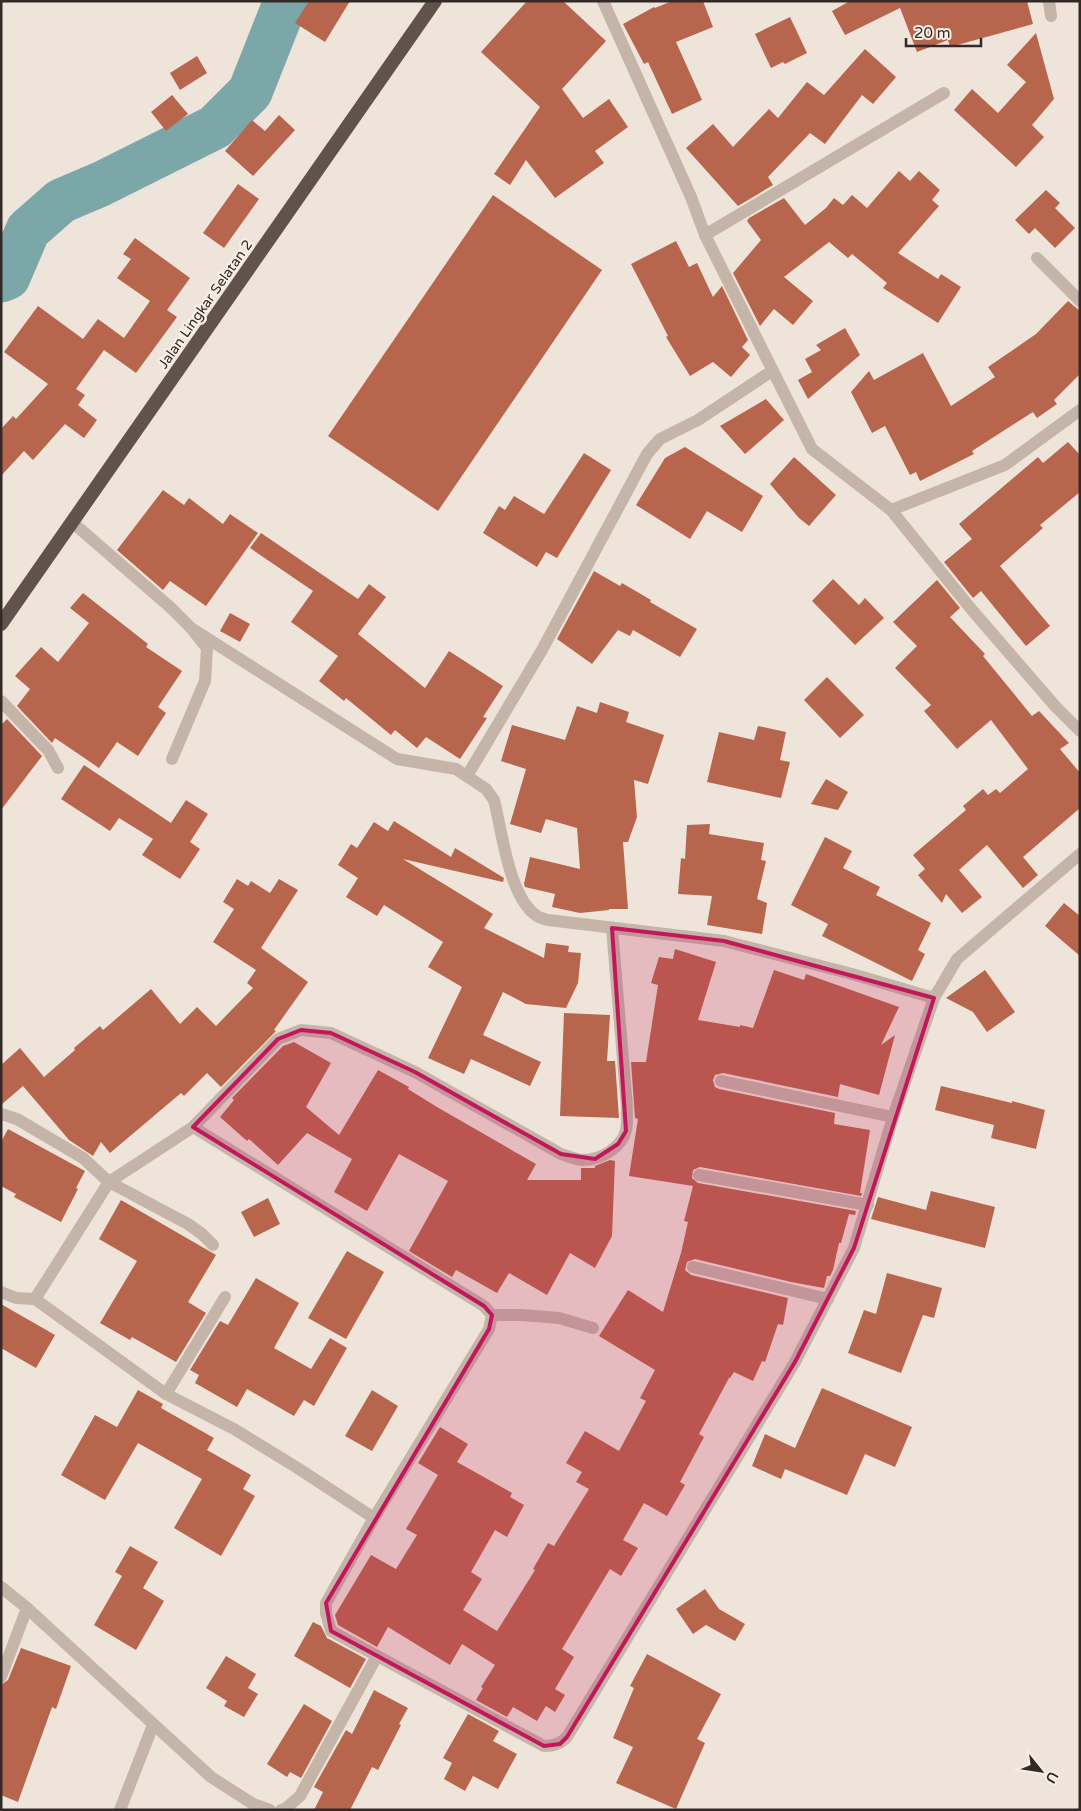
<svg xmlns="http://www.w3.org/2000/svg" width="1081" height="1811" viewBox="0 0 1081 1811" font-family="'Varela Round',sans-serif">
<rect width="100%" height="100%" fill="#eee4da"/>
<g fill="none" stroke-linecap="round" stroke-linejoin="round">
<polyline stroke="#7ca7a8" stroke-width="45" points="1,280 8,277 28,230 61,201 101,184 215,127 250,92 286,1"/>
</g>
<g fill="#b8654e">
<polygon points="309,1 350,1 325,42 295,23"/>
<polygon points="527,1 563,1 606,41 562,89 583,118 609,99 628,127 595,151 604,163 555,198 526,160 510,185 494,174 540,107 481,52"/>
<polygon points="672,1 703,1 713,27 676,42 702,100 672,114 648,62 644,64 623,24 654,7 655,8"/>
<polygon points="850,1 1027,1 1033,24 950,47 948,40 917,52 900,8 845,35 832,11"/>
<polygon points="790,17 807,53 785,64 783,62 771,68 755,34"/>
<polygon points="1036,33 1054,99 1032,125 1044,137 1016,167 954,110 972,89 998,113 1026,82 1007,65"/>
<polygon points="865,49 896,77 873,104 862,95 825,144 810,133 768,177 773,185 738,206 686,148 713,124 733,147 769,109 778,118 807,82 824,95"/>
<polygon points="197,56 207,73 180,90 170,73"/>
<polygon points="172,95 188,114 166,131 151,112"/>
<polygon points="279,115 295,130 253,176 225,151 252,120 265,131"/>
<polygon points="899,171 910,181 919,171 940,190 932,200 939,206 898,253 938,279 941,274 961,287 938,323 883,288 887,283 852,254 848,258 829,242 784,277 813,301 793,325 774,309 760,326 733,273 761,240 747,221 749,218 784,198 805,225 826,208 834,198 843,205 852,195 867,208"/>
<polygon points="238,184 259,199 224,248 203,233"/>
<polygon points="1046,190 1060,203 1055,208 1075,228 1055,248 1035,228 1029,234 1015,220"/>
<polygon points="493,195 602,270 438,511 328,436"/>
<polygon points="135,238 190,278 167,310 177,317 136,373 104,350 76,389 85,395 78,405 97,420 84,438 65,424 33,460 24,451 1,476 1,429 13,416 16,419 48,384 4,352 38,306 83,339 98,319 124,338 150,301 117,278 131,259 123,254"/>
<polygon points="676,241 689,267 697,263 713,297 722,286 748,340 742,347 750,355 731,377 713,362 690,376 666,337 668,336 631,264"/>
<polygon points="1068,301 1080,311 1080,374 1054,400 1057,404 1037,418 1033,412 972,451 974,454 920,481 916,472 910,475 885,426 872,433 851,392 869,371 874,380 923,353 951,406 995,377 988,367 1036,334"/>
<polygon points="845,328 860,355 808,399 798,380 812,372 805,359 821,350 816,345"/>
<polygon points="766,399 784,420 745,454 720,426"/>
<polygon points="1068,442 1080,455 1080,492 1040,525 1043,528 1000,566 1050,626 1026,646 981,591 973,598 944,562 972,539 959,524 1038,457 1043,463"/>
<polygon points="685,447 763,496 742,532 707,511 690,539 636,505 665,458"/>
<polygon points="584,453 611,470 557,558 546,552 537,567 483,533 499,506 505,510 514,496 544,514"/>
<polygon points="794,457 836,495 809,526 799,518 770,484"/>
<polygon points="163,490 184,505 189,498 223,524 230,514 258,533 206,606 170,581 163,590 117,550"/>
<polygon points="261,533 358,599 369,584 386,597 358,634 425,688 449,651 503,686 483,717 487,718 460,759 426,737 417,748 395,730 391,735 346,698 344,701 319,681 338,656 291,622 313,591 250,548"/>
<polygon points="594,571 620,586 622,583 651,600 650,602 697,629 680,657 633,630 630,636 618,630 592,664 557,639"/>
<polygon points="833,579 859,605 865,598 884,618 855,645 812,601"/>
<polygon points="937,580 960,608 950,617 985,654 983,656 1032,716 1039,711 1069,743 1060,749 1080,773 1080,808 1023,857 1038,875 1023,888 987,845 959,870 982,897 962,913 946,894 942,903 918,875 925,869 913,855 966,810 963,806 983,789 988,795 996,789 1000,793 1028,769 991,720 957,749 924,711 931,705 895,668 917,646 893,622"/>
<polygon points="83,593 148,644 146,647 182,671 158,707 166,713 138,756 117,742 99,768 55,738 52,743 17,706 30,689 15,676 41,647 58,662 89,623 70,608"/>
<polygon points="230,613 250,624 240,642 220,631"/>
<polygon points="827,677 864,715 840,738 804,700"/>
<polygon points="600,702 629,712 626,722 664,735 648,784 634,780 637,817 628,842 623,842 628,909 609,909 609,910 580,913 552,907 555,894 525,887 524,884 530,857 580,869 577,828 546,819 541,833 510,824 526,769 501,761 512,725 565,740 577,706 597,713"/>
<polygon points="7,719 42,756 1,810 1,725"/>
<polygon points="758,726 786,732 780,760 790,762 781,798 707,782 719,732 754,740"/>
<polygon points="84,765 171,823 186,800 208,814 190,842 200,849 180,879 142,855 153,839 119,818 110,831 61,799"/>
<polygon points="826,779 848,792 838,810 811,804"/>
<polygon points="394,821 451,857 455,848 504,878 503,882 403,859 493,914 484,928 544,958 546,943 569,946 568,952 581,953 578,983 566,1008 526,1004 503,992 483,1035 541,1062 530,1086 471,1059 464,1074 428,1058 462,987 428,967 443,942 384,905 377,916 346,897 358,878 338,865 351,844 357,848 374,822 388,831"/>
<polygon points="710,824 709,834 764,843 761,860 766,861 757,899 767,903 762,934 707,925 712,896 678,894 681,858 685,859 687,825"/>
<polygon points="825,837 852,851 843,868 880,887 876,895 931,923 918,950 925,954 912,981 822,936 828,924 791,905"/>
<polygon points="237,879 248,886 251,881 270,893 279,879 298,890 261,948 308,982 274,1030 276,1031 221,1087 207,1073 184,1096 181,1093 110,1153 101,1142 93,1156 69,1140 23,1086 1,1105 1,1065 20,1048 44,1077 75,1050 74,1048 100,1026 103,1030 151,989 180,1024 197,1007 216,1026 253,988 247,983 256,970 213,942 234,909 223,902"/>
<polygon points="1064,903 1080,916 1080,956 1045,926"/>
<polygon points="675,949 716,962 698,1020 740,1027 740,1025 753,1028 774,970 804,980 806,974 899,1007 881,1045 895,1035 879,1095 840,1084 838,1097 723,1073 715,1075 713,1080 715,1087 719,1089 835,1113 834,1124 870,1130 860,1193 862,1193 861,1196 700,1167 693,1170 692,1178 698,1183 856,1211 855,1215 849,1214 841,1243 839,1243 833,1270 830,1276 827,1276 824,1288 791,1282 695,1259 687,1262 685,1270 691,1275 788,1298 783,1325 778,1324 765,1362 762,1361 753,1381 734,1372 730,1378 729,1378 699,1434 704,1437 680,1482 685,1485 667,1516 644,1503 623,1540 638,1548 621,1576 610,1569 562,1649 574,1657 555,1689 565,1695 555,1712 546,1706 537,1721 513,1707 507,1717 476,1700 483,1688 481,1687 495,1665 462,1644 450,1665 388,1627 377,1647 338,1625 335,1615 371,1555 396,1569 417,1535 406,1529 438,1475 418,1463 440,1427 468,1444 457,1462 512,1493 510,1497 524,1505 507,1537 495,1530 471,1572 482,1579 463,1610 497,1631 535,1570 533,1569 548,1543 554,1546 589,1489 576,1482 582,1472 566,1463 585,1431 619,1451 646,1401 640,1398 655,1370 599,1336 628,1290 663,1312 681,1253 688,1222 684,1221 693,1186 629,1176 638,1119 635,1118 631,1062 646,1062 658,985 651,983 659,957 673,959"/>
<polygon points="985,970 1015,1012 987,1032 973,1012 946,998"/>
<polygon points="564,1013 610,1015 607,1061 615,1061 619,1118 560,1116"/>
<polygon points="294,1042 331,1063 306,1107 339,1135 378,1070 409,1087 408,1089 437,1107 536,1164 527,1180 581,1180 581,1168 595,1168 595,1166 610,1160 615,1161 612,1236 595,1268 570,1253 547,1295 509,1273 497,1293 456,1270 452,1277 409,1251 448,1181 399,1154 367,1211 334,1192 352,1159 307,1133 278,1165 249,1139 247,1141 220,1117 234,1100 232,1098 283,1046"/>
<polygon points="941,1086 1012,1103 1012,1101 1045,1110 1036,1149 991,1138 994,1125 935,1110"/>
<polygon points="8,1129 85,1171 76,1188 78,1189 61,1222 14,1197 16,1194 1,1186 1,1142"/>
<polygon points="931,1191 995,1207 985,1248 871,1219 878,1197 926,1210"/>
<polygon points="268,1198 280,1224 254,1237 241,1212"/>
<polygon points="121,1200 216,1255 188,1302 206,1313 176,1362 132,1337 130,1340 100,1323 137,1261 99,1239"/>
<polygon points="347,1251 384,1272 346,1339 308,1318"/>
<polygon points="887,1273 942,1288 934,1318 923,1315 901,1373 848,1353 864,1310 876,1314"/>
<polygon points="256,1278 299,1303 274,1348 311,1369 330,1338 347,1348 314,1406 304,1400 294,1416 247,1389 237,1407 195,1383 199,1375 190,1370 220,1321 228,1325"/>
<polygon points="1,1304 55,1335 36,1368 1,1348"/>
<polygon points="822,1388 912,1427 895,1467 865,1454 847,1495 785,1469 781,1479 752,1466 765,1434 795,1448"/>
<polygon points="138,1390 163,1404 161,1408 214,1438 207,1450 251,1475 243,1489 255,1496 221,1556 174,1528 202,1479 138,1443 105,1500 61,1475 95,1415 117,1427"/>
<polygon points="372,1390 398,1406 372,1451 345,1436"/>
<polygon points="130,1546 158,1562 143,1588 164,1601 136,1650 94,1625 122,1576 115,1572"/>
<polygon points="705,1589 719,1609 745,1624 735,1641 706,1625 693,1634 676,1609"/>
<polygon points="313,1622 321,1626 327,1638 366,1659 350,1688 294,1656"/>
<polygon points="21,1648 71,1666 56,1709 52,1707 18,1802 1,1795 1,1685 8,1680"/>
<polygon points="647,1654 721,1694 697,1739 705,1743 676,1809 616,1783 633,1747 613,1738 634,1688 630,1686"/>
<polygon points="226,1656 256,1674 248,1688 258,1694 244,1717 224,1706 227,1701 206,1688"/>
<polygon points="374,1690 408,1708 399,1724 401,1725 378,1770 372,1767 350,1810 314,1810 323,1792 314,1787 346,1730 352,1734"/>
<polygon points="304,1704 332,1721 301,1778 290,1772 287,1777 267,1764"/>
<polygon points="468,1714 499,1731 493,1741 517,1754 498,1789 473,1776 465,1791 444,1779 452,1763 443,1758"/>
</g>
<g fill="none" stroke-linecap="round" stroke-linejoin="round">
<g stroke="#c5b4a8" stroke-width="12">
<polyline points="603,1 691,197 705,235 812,449 891,510 972,610 1055,706 1080,731"/>
<polyline points="1049,1 1051,16"/>
<polyline points="705,235 944,93"/>
<polyline points="1037,258 1080,301"/>
<polyline points="891,510 1005,465 1080,410"/>
<polyline points="72,522 170,607 191,628 207,648 205,681 172,759"/>
<path d="M191,628L397,759L456,769L486,789L494,800C502,831 509,898 537,916C540,918 544,919 548,920L724,941L852,974L934,998"/>
<polyline points="1,701 48,750 58,768"/>
<polyline points="467,776 542,650 647,454 660,439 698,420 772,371"/>
<polyline points="721,1081 893,1117"/>
<polyline points="1,1114 17,1119 83,1158 109,1182 188,1224 202,1234 213,1245"/>
<path d="M193,1127L278,1039L301,1030L331,1033L415,1072L561,1154C568,1156 576,1160 583,1160C600,1160 622,1148 626,1130C628,1123 626,1114 627,1107L612,928"/>
<polyline points="699,1175 868,1205"/>
<polyline points="693,1267 828,1299"/>
<path d="M1,1292L16,1298L35,1299L109,1182L193,1127L484,1306L492,1315L489,1329L374,1518L326,1603V1613L331,1631L544,1746C554,1746 560,1744 567,1737L795,1362L854,1248L893,1117L934,998L957,959L1080,854"/>
<polyline points="225,1297 166,1394 234,1429 296,1467 374,1518"/>
<polyline points="35,1299 166,1394"/>
<polyline points="492,1315 522,1315 559,1318 593,1328"/>
<polyline points="1,1587 27,1608 1,1677"/>
<polyline points="27,1608 211,1777 253,1804 270,1810"/>
<polyline points="120,1810 153,1725"/>
<polyline points="281,1810 285,1809 300,1796 377,1656"/>
</g>
<polyline stroke="#62524c" stroke-width="14" points="1,624 435,1"/>
</g>
<path fill="#c2185b" fill-opacity="0.2" stroke="#c2185b" stroke-width="4" stroke-linejoin="round" d="M612,928L724,941L934,998L854,1248L795,1362L567,1737L560,1744L544,1746L331,1631L326,1603L489,1329L492,1315L484,1306L193,1127L278,1039L301,1030L331,1033L415,1072L561,1154L595,1159L618,1144L626,1131Z"/>
<g text-anchor="middle" stroke-width="5" stroke-linejoin="round" paint-order="stroke">
<g font-size="14" fill="#322a27" stroke="#f7eee6">
<text transform="translate(205 304) rotate(-55)" y="5">Jalan Lingkar Selatan 2</text>
</g>
</g>
<rect width="1081" height="1811" fill="none" stroke="#322a27" stroke-width="5"/>
<g transform="translate(1041 1771) rotate(120)" stroke="#f7eee6" stroke-width="4" paint-order="stroke">
<path d="M0-4L9 19L0 12L-9 19Z" fill="#322a27"/>
<text y="-8" font-size="14" font-weight="bold" text-anchor="middle" fill="#322a27">U</text>
</g>
<path d="M906 38v8h75v-8" fill="none" stroke="#322a27" stroke-width="2.5"/>
<text x="914" y="38" font-size="15" fill="#322a27" stroke="#f7eee6" stroke-width="4" paint-order="stroke">20 m</text>
</svg>
